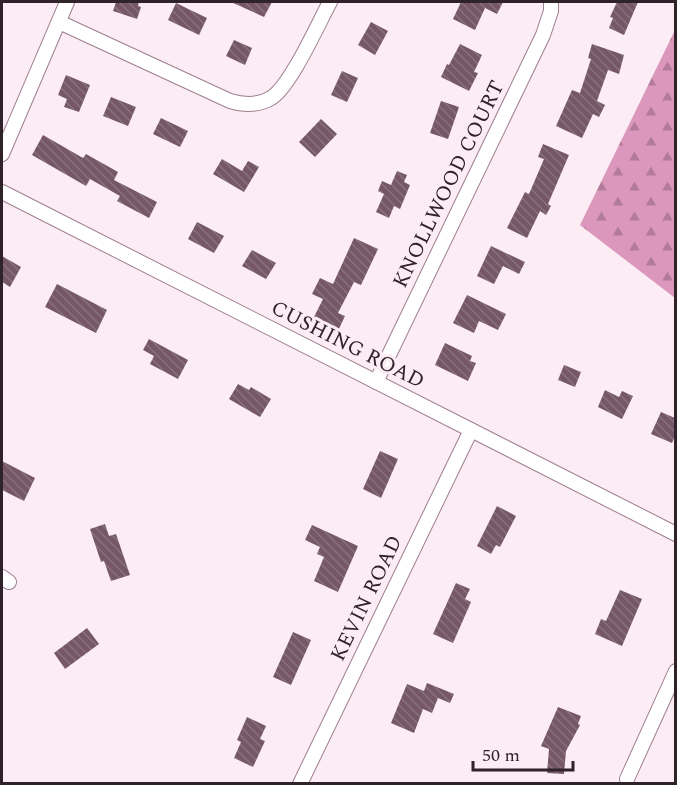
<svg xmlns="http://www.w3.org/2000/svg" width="677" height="785" viewBox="0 0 677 785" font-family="Spectral,serif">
<defs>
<pattern id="forest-firs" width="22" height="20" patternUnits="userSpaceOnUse" patternTransform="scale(1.5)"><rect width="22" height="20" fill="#db97bc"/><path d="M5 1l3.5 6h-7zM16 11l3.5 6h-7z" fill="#b27b99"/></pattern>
<pattern id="building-back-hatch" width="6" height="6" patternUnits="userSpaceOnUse" patternTransform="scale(1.5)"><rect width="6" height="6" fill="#755767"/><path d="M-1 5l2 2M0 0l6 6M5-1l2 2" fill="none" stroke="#88707d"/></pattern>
</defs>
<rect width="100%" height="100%" fill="#fcedf5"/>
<polygon fill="url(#forest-firs)" points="675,30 675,298 580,225"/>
<g fill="url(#building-back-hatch)">
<polygon points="116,2 139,2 138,6 141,7 137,19 113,11"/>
<polygon points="231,2 272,2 264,17"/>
<polygon points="461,2 503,2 497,14 485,8 475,30 453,19"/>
<polygon points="617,2 638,2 624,35 609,28 613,18 610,17"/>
<polygon points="176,3 207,18 199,35 168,20"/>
<polygon points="371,22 388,31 375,55 358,45"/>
<polygon points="234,40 252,48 245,65 226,56"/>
<polygon points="460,44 482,55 474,72 478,73 469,91 441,77 447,64 449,65"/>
<polygon points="592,44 624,55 619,74 608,70 597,101 605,105 599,117 593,114 582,138 556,126 572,90 580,93 591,59 588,58"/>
<polygon points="342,71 358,78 347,102 331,95"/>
<polygon points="66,75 90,85 79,112 64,107 67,99 58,95"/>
<polygon points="111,97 136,107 128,126 103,116"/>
<polygon points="441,101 459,107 448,139 430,133"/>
<polygon points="161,118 188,131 180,147 153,134"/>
<polygon points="321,119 337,134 315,157 299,142"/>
<polygon points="43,135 83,158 86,154 118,172 114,180 157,202 149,218 117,201 120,196 90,179 86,186 32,155"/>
<polygon points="543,144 569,155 548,204 551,206 546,215 540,211 527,238 507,228 525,192 529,194 544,159 538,157"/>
<polygon points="222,159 242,171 248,161 259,167 244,192 213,174"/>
<polygon points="397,171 407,175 404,182 410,185 400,209 394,206 389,218 376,212 384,194 378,191 382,181 391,185"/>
<polygon points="197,222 224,236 214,253 188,239"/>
<polygon points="354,238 378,249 361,285 354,282 338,313 345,316 337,333 312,321 323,299 312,294 320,278 333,284"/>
<polygon points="491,246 525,262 519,274 503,266 494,284 477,276"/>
<polygon points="252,250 276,263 266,279 242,266"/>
<polygon points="2,256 21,267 10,287 2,282"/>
<polygon points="57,284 107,310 96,333 45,307"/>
<polygon points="467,295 506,314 498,330 479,321 474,333 453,323"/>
<polygon points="149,339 188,360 178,379 150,364 154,356 143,350"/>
<polygon points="445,343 472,356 470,361 476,363 468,381 435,365"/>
<polygon points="564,365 581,372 575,387 558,380"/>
<polygon points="238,384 249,390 251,387 271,399 260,417 229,399"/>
<polygon points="605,390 619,397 622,391 633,396 622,419 598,407"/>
<polygon points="661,412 675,418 675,436 672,443 651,434"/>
<polygon points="380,451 398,459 381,498 363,489"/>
<polygon points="2,461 35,478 24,501 2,490"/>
<polygon points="497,506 516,516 500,547 496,545 491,554 477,546"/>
<polygon points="105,524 109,536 116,534 130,575 111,581 104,561 101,562 90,529"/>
<polygon points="312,525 358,546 338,592 314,581 324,557 317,554 320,547 305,540"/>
<polygon points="456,583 470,589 465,599 471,602 453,643 433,634"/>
<polygon points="620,590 642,599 622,646 595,634 601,619 606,621"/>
<polygon points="87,628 99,644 65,669 54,653"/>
<polygon points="293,632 311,640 291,685 273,677"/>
<polygon points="427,683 454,694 450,703 438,698 432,713 423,709 414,733 391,723 407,684 424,691"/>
<polygon points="558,707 581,716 578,724 580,725 566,751 564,774 547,773 549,749 541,746"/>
<polygon points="247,717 266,726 260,739 265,741 253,767 234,758 241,742 237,740"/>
</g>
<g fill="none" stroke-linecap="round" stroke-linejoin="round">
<g stroke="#9e7e8f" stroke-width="16">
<g id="street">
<path d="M59,22L230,101C244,105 258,106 271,98C290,87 318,24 330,2"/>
<polyline points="2,154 67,2"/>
<polyline points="2,192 676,534"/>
<polyline points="376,382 543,35 551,11 551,2"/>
<polyline points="2,577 9,582"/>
<polyline points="627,779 676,671"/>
<polyline points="300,784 471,430"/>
</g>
</g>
<use href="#street" stroke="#fff" stroke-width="14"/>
</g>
<g text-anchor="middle" stroke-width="6" stroke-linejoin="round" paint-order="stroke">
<g font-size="21" fill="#2f2329" stroke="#fcedf5">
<text transform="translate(448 184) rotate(-64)" y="7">KNOLLWOOD COURT</text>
<text transform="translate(348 344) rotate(27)" y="7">CUSHING ROAD</text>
<text transform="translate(366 598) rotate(-64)" y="7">KEVIN ROAD</text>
</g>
</g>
<rect width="677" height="785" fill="none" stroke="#2f2329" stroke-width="6"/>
<path d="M473 761v9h100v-9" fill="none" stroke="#2f2329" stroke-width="3"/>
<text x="482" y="761" font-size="18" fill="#2f2329" stroke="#fcedf5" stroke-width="4.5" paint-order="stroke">50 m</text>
</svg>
